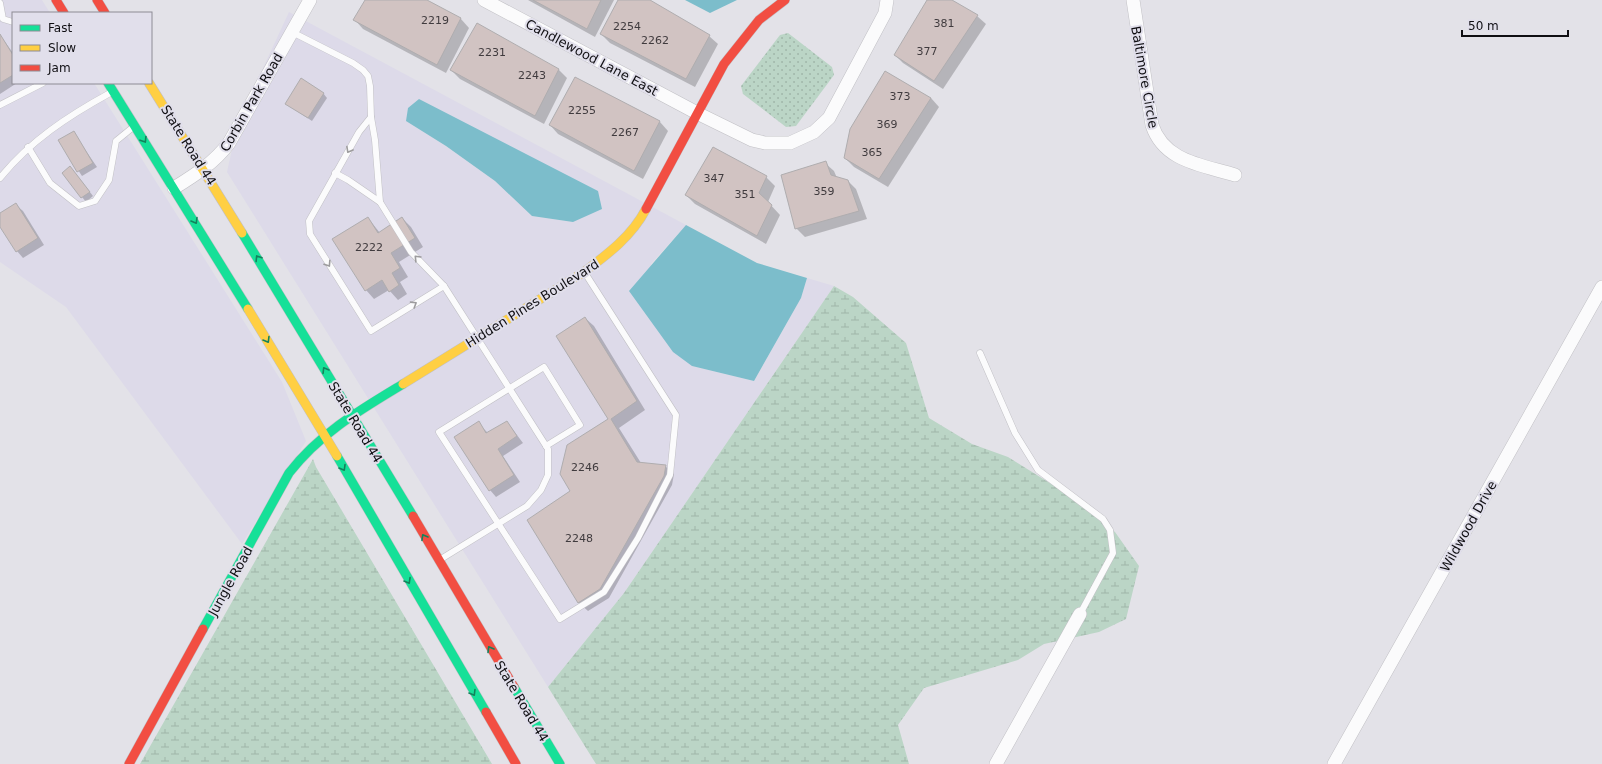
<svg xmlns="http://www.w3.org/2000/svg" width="1602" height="764" viewBox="0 0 1602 764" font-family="'DejaVu Sans',sans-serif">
<defs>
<pattern id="wetland-marsh" width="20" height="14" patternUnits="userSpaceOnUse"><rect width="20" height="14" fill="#bbd5c6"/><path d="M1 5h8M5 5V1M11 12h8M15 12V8" fill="none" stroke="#a0b6a9"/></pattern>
<pattern id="park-dots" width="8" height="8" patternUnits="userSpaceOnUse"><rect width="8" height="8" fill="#bbd5c6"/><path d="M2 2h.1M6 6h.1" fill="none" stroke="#a0b6a9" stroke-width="1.8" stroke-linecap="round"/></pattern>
</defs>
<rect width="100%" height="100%" fill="#e3e2e8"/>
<g fill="#dddae9" fill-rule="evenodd">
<polygon points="0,0 42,0 50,13 13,13 13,83 94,83 282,382 306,441 242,544 66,307 0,262"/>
<path d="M289,12L686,225L651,264L692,366L754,381L801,298L807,278L834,286L624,593L548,687L227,172L238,122ZM406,121L573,222L532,216L495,181L446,146Z"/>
</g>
<g fill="url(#wetland-marsh)">
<polygon points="834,286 853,297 906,343 929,418 972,444 1008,457 1085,505 1115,532 1139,566 1126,619 1099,632 1044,644 1018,660 924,688 898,725 909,764 596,764 548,687 624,593"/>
<polygon points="313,459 316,467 492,764 140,764"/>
</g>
<polygon fill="url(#park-dots)" points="788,33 832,67 834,75 796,126 786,127 743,94 741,86 780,35"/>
<g fill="#7cbdcb">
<polygon points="685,0 737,0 710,13"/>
<polygon points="419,99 598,191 602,209 573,222 532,216 495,181 446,146 406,121 408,108"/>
<polygon points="686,225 757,263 807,278 801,298 754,381 692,366 673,352 629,291"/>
</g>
<g fill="#0003">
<polygon points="366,0 425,0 461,19 469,28 446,73 363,29 355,20"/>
<polygon points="528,0 614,0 595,37"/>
<polygon points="619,0 648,0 709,36 718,44 695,87 610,43 601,34"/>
<polygon points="928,0 950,0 977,16 986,24 943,89 903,63 895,55"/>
<polygon points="0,35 13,53 13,83 17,83 0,94"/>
<polygon points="558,69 567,78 544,124 460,79 451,70"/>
<polygon points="576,78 660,122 668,131 643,179 558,134 550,125"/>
<polygon points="323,93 327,98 312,121 286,104"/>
<polygon points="931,98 939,107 888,187 854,167 845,158"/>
<polygon points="73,132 97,167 82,176 59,141"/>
<polygon points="713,148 766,177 775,186 768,202 780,215 766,244 695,204 686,195"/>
<polygon points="825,163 834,171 837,178 847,180 856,189 867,219 805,237 796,228"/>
<polygon points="74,172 93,196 86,202 63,173"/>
<polygon points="16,205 23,211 44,245 23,258 17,251 0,225 0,215"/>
<polygon points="368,218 380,233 402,218 411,227 423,247 399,262 408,277 400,282 407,294 398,300 389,290 374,299 366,290"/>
<polygon points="585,318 594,326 645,410 619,428 641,463 665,466 674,474 672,485 609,598 588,611 579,603 529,521 571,491 609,419"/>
<polygon points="507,422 523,443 503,456 520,482 496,497 490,490 478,423 488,433"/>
</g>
<g fill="#d1c3c2" stroke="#afadaf">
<polygon points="365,0 427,0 461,18 437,65 353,20"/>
<polygon points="533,0 601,0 587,29"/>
<polygon points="618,0 650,0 710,35 686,79 600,34"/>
<polygon points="927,0 952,0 978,15 934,81 894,55"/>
<polygon points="477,23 559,69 535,116 450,70"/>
<polygon points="0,34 13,55 13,75 0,83"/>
<polygon points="885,71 931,98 879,179 844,158 850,129"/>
<polygon points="575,77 660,121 634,171 549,125"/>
<polygon points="301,78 324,93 308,118 285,104"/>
<polygon points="74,131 93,163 77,172 58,140"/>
<polygon points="713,147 767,176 759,193 772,205 757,236 685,195"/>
<polygon points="826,161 831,175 848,180 859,211 795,229 781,175"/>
<polygon points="70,166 90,192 81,198 62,173"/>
<polygon points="16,203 38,238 16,252 0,227 0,213"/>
<polygon points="368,217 378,233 402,217 415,238 391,253 400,268 392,273 399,285 389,292 382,280 365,291 332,239"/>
<polygon points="585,317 637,401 611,419 637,462 666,465 664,476 600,589 578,603 527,520 570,491 560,474 567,445 608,419 556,336"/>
<polygon points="479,421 486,433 507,421 517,436 498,449 514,475 489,491 454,437"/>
</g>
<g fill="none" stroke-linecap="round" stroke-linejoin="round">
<g stroke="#c1c0c5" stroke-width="7">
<g id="lane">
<polyline points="0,3 3,19 13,22"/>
<polyline points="292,32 353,63 363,70 368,76 370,86 371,117 375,140 380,202"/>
<polyline points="0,105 43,83"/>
<polyline points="371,117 359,132 309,221 310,234 371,331 444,286"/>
<polyline points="28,147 50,183 79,206 95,201 109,180 116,141 132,128"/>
<polyline points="335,173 348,180 380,202 411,252 444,286 548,449 548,475 541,490 527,506 441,559"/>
<path d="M0,178C30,141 68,116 110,93"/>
<polyline points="980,353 1015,433 1038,470 1103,519 1110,530 1113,553 1080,614"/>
<polyline points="546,446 580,425 544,367 439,432 560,619 604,592 638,538 670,475 676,415 585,273"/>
</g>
</g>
<g stroke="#c1c0c5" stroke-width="14">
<g id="street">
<polyline points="484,0 699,114 752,140 765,143 790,143 814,132 829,118 885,13 887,0"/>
<path d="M1133,0L1152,125C1164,162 1203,165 1235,175"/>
<path d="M174,188C195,175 214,163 229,143L310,0"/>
<polyline points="996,764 1080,614"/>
<polyline points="1334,764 1602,287"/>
</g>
</g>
<g stroke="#c1c0c5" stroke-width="10">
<g id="fast">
<polyline points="108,83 248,309"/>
<polyline points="242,233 413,516"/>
<polyline points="337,456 486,712"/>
<path d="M203,629L289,473C320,433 360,410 403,384"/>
<polyline points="514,687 560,764"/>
</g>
</g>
<g stroke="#c1c0c5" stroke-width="10">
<g id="slow">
<polyline points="149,83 242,233"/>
<polyline points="248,309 337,456"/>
<path d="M403,384L584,272C608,254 632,236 646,209"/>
</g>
</g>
<g stroke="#c1c0c5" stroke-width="10">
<g id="jam">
<polyline points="56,0 64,13"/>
<polyline points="97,0 105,13"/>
<polyline points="646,209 724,64 759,20 785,0"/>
<polyline points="413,516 514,687"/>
<polyline points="486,712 516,764"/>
<polyline points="129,764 203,629"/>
</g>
</g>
<use href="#lane" stroke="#fbfbfc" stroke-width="6"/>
<use href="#street" stroke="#fbfbfc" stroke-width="13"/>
<use href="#fast" stroke="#16e098" stroke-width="9"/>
<use href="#slow" stroke="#ffcf43" stroke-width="9"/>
<use href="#jam" stroke="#f24e42" stroke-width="9"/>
</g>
<defs><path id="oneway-chevron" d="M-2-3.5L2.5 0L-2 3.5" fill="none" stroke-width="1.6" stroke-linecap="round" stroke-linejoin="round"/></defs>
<g stroke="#13825c">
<use href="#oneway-chevron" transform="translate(144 140) rotate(58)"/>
<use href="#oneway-chevron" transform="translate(195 221) rotate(59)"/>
<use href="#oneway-chevron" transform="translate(258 258) rotate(-122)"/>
<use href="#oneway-chevron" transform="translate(267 340) rotate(59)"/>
<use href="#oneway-chevron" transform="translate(325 370) rotate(-121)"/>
<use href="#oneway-chevron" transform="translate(343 468) rotate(60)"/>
<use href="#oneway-chevron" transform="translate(424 537) rotate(-120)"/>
<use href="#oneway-chevron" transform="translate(408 581) rotate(60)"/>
<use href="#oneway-chevron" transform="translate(490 649) rotate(-121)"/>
<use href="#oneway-chevron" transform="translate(473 693) rotate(59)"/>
</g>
<g stroke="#9d9c9e">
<use href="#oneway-chevron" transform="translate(349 150) rotate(119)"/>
<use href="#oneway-chevron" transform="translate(417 258) rotate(-134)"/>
<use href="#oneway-chevron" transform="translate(328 264) rotate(57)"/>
<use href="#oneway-chevron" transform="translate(414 304) rotate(-32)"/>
</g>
<g text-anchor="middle" stroke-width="4" stroke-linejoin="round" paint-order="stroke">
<g font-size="11" fill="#403b3e">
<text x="435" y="24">2219</text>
<text x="944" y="27">381</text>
<text x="627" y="30">2254</text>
<text x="655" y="44">2262</text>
<text x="927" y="55">377</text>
<text x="492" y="56">2231</text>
<text x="532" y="79">2243</text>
<text x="900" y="100">373</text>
<text x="582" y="114">2255</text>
<text x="887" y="128">369</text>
<text x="625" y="136">2267</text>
<text x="872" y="156">365</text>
<text x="714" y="182">347</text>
<text x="824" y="195">359</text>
<text x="745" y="198">351</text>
<text x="369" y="251">2222</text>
<text x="585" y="471">2246</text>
<text x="579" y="542">2248</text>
</g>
<g font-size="13" fill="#0f0e12" stroke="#e1dfeb">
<text transform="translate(592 57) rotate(28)" y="5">Candlewood Lane East</text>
<text transform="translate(1145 77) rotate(80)" y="5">Baltimore Circle</text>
<text transform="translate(251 102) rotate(-60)" y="5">Corbin Park Road</text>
<text transform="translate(189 145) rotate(58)" y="5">State Road 44</text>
<text transform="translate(532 303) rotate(-32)" y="5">Hidden Pines Boulevard</text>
<text transform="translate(356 422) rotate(59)" y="5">State Road 44</text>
<text transform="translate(1468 526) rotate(-61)" y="5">Wildwood Drive</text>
<text transform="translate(230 581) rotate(-61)" y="5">Jungle Road</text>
<text transform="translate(522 701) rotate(59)" y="5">State Road 44</text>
</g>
</g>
<rect x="12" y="12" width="140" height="72" fill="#e1dfeb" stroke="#8d8b94"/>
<rect x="20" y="25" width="20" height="6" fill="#16e098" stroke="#8d8b94"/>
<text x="48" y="32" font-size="12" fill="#0f0e12">Fast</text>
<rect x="20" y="45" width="20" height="6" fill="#ffcf43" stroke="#8d8b94"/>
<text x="48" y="52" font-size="12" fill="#0f0e12">Slow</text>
<rect x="20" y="65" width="20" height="6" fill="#f24e42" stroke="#8d8b94"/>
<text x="48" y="72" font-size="12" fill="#0f0e12">Jam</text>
<path d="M1462 30v6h106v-6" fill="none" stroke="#0f0e12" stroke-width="2"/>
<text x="1468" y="30" font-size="12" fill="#0f0e12" stroke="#e1dfeb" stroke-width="3" paint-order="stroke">50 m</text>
</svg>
